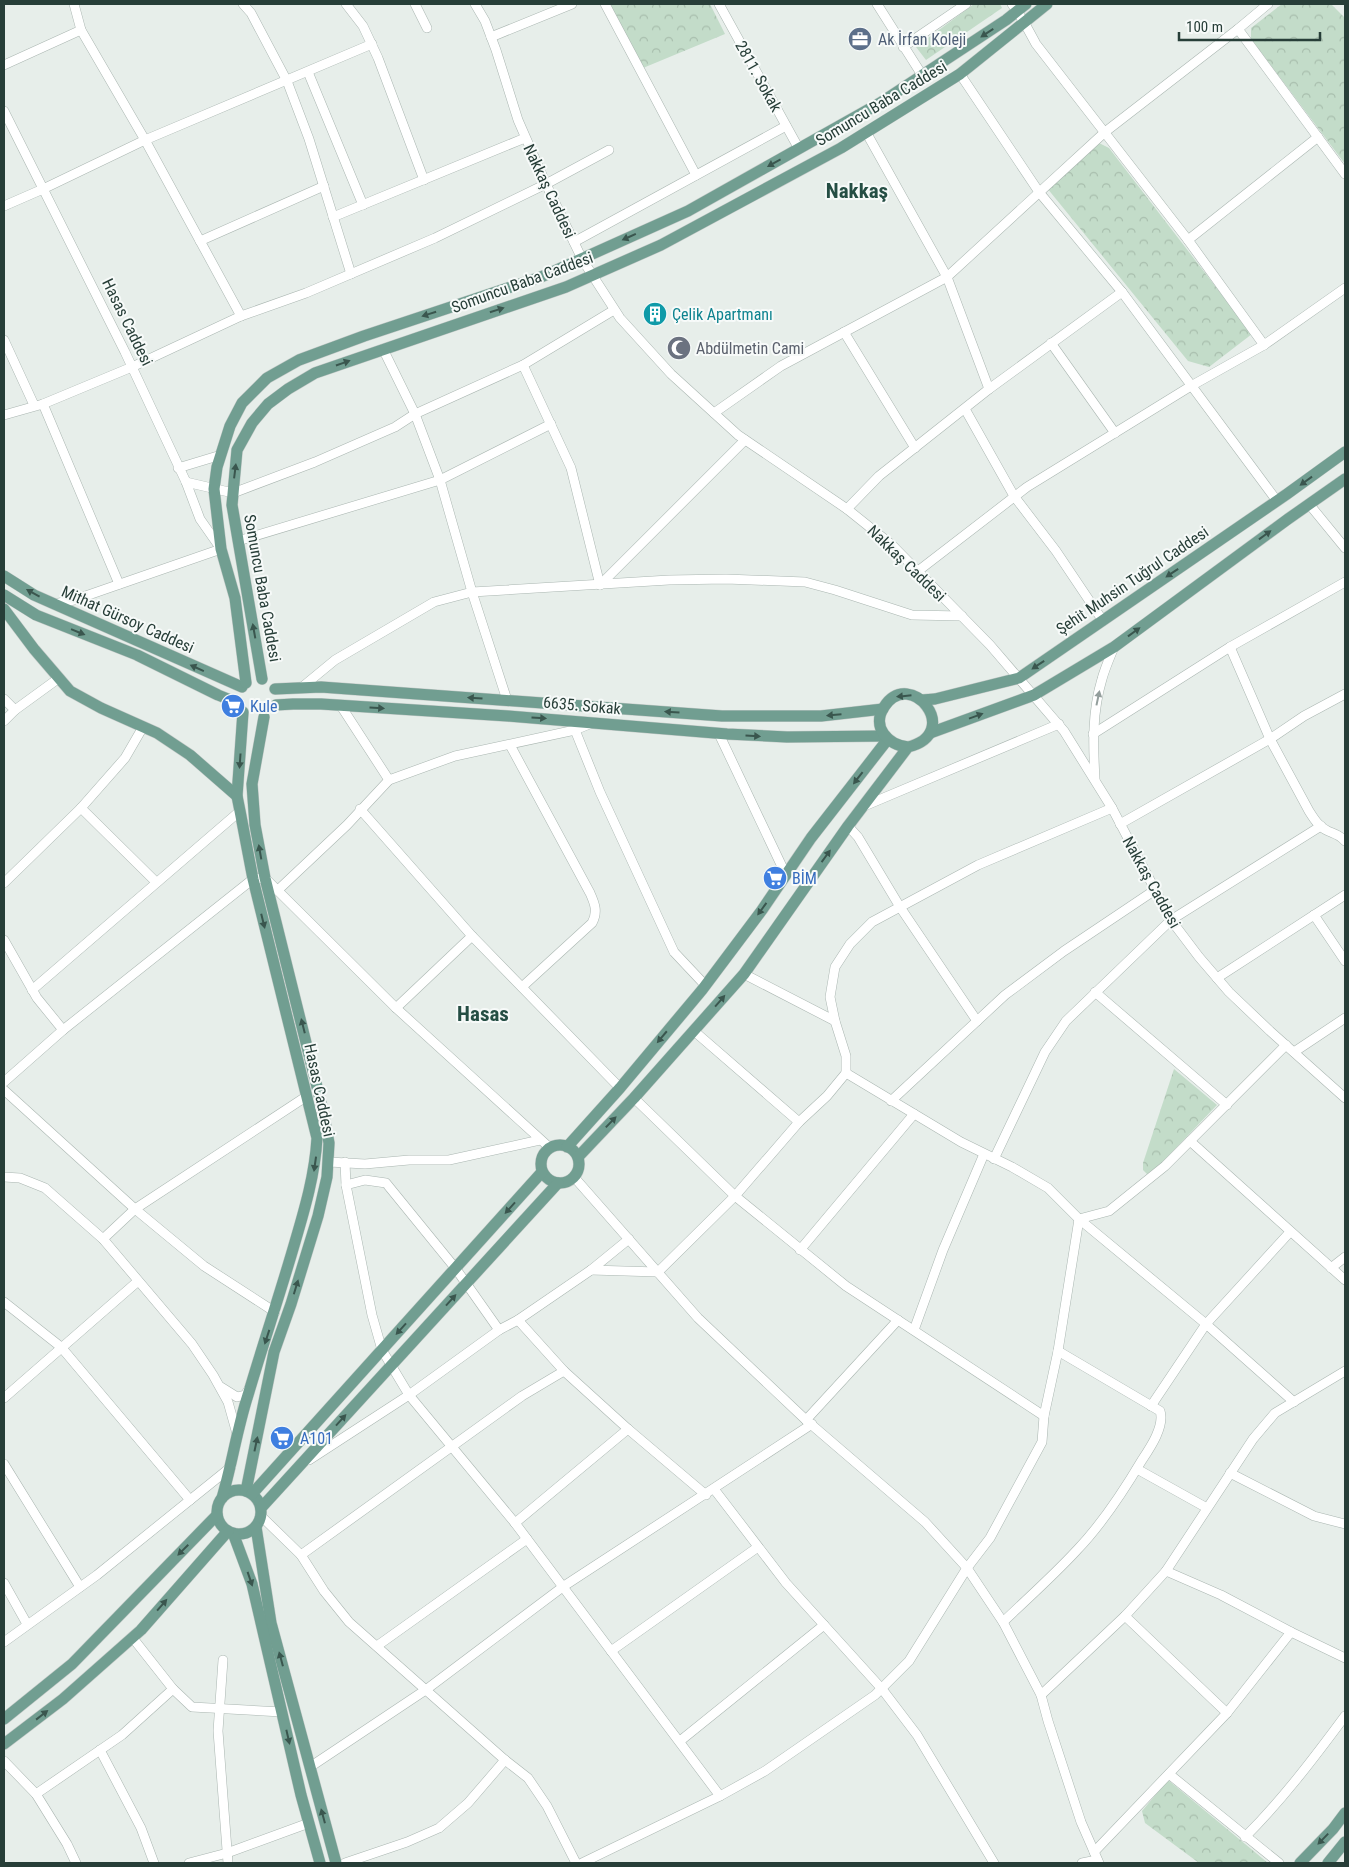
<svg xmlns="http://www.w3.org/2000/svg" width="1349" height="1867" viewBox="0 0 1349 1867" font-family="'Roboto Condensed',sans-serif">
<defs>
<pattern id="park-crowns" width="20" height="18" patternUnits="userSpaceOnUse" patternTransform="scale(1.25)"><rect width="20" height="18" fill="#c3dcc9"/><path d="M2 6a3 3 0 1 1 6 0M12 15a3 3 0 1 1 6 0" fill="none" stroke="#a8bead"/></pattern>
</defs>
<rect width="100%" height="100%" fill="#e7eeea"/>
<g fill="url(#park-crowns)">
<polygon points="606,4 710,4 725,34 643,68"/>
<polygon points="974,4 1000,4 1002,8 926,60 916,47"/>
<polygon points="1282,4 1331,4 1345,18 1345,164 1251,39 1251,28"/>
<polygon points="1099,143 1109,148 1252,334 1209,367 1188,361 1047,188"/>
<polygon points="1174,1069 1217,1105 1152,1173 1147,1174 1143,1170 1143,1163"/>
<polygon points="1168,1780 1268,1863 1199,1863 1145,1823 1142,1811"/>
</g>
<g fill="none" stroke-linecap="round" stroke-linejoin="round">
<g stroke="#aab6b1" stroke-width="10">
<g id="minor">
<polyline points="74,4 81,30 145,140 241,316"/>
<polyline points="243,4 251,13 287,81 309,139 351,274"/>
<polyline points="346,4 363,26 378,58 424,180"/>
<polyline points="415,4 427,28"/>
<polyline points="475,4 485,21 496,50 518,120 546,184 582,259 620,318 671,374 738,435 847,509 892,545 990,645 1064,731 1112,808 1171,920 1199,957 1229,992 1270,1031 1345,1098"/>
<polyline points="605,4 696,175"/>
<polyline points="719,4 799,149"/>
<polyline points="877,4 922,75"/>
<polyline points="1012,4 1024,22 1036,44 1188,240 1264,345"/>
<polyline points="1238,29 1345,174"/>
<polyline points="491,37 572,4"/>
<polyline points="903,47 966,4"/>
<polyline points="4,65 81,30"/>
<polyline points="308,72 363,205"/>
<polyline points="960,74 1039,192 1122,292 1277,501"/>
<polyline points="4,111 125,352 186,482 200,519 221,549 74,600 54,604"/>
<polyline points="866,132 947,277 989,389"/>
<polyline points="4,206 43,189 145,140 372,44"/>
<polyline points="333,217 525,138"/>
<polyline points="1188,240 1318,137"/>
<polyline points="200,241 324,186"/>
<polyline points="574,242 786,126"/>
<polyline points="844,332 915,448"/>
<polyline points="4,340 34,405"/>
<polyline points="1051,343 1115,433"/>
<polyline points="383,349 415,414 440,480 472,592 507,700"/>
<polyline points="523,365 571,468 600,585"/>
<polyline points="43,404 119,584"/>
<polyline points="965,409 1014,496 1056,551 1103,621"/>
<polyline points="714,413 781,366 947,277 1105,132 1238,29 1268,4"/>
<polyline points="4,415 43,404 132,367 241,316 306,293 435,238 546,184 609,150"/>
<polyline points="178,468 221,455"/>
<polyline points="186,482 233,493 315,462 395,427 415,414 523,365 614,310"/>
<polyline points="1309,504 1345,548"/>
<polyline points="847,509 879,476 989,389 1122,292"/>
<polyline points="238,541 440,480 551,424"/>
<polyline points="918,571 1027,487 1191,386 1264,345 1345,288"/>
<polyline points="600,585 745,440"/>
<path d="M1230,647L1270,739L1309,811C1314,819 1319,827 1328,831C1335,834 1340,835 1345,841"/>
<polyline points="301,688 335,660 434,602 472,592 669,580 726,579 805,582 835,590 912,615 962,616"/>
<polyline points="4,699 15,710"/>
<polyline points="341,706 389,780"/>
<polyline points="4,721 15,710 59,678"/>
<polyline points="143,727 125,758 81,808 156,882"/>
<polyline points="575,730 600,792 674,952 705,985"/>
<polyline points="719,734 786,875"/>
<polyline points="1093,734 1230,647 1345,582"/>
<path d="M510,745L590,893C595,904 598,912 592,923L522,987"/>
<path d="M1095,779C1093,745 1092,712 1102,679C1105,668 1110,657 1114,647"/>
<polyline points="862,807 1059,724"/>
<polyline points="360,809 472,936 620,1088"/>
<polyline points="1120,824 1270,739 1304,716 1345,694"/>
<polyline points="848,826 858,837 900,907 977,1021"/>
<polyline points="4,883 81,808"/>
<polyline points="278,890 347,825 389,780 455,756 575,730 592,723"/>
<polyline points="1314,915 1345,961"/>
<polyline points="4,940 37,998 63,1030"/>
<polyline points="744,974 835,1021"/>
<polyline points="1217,978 1345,895"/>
<polyline points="32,990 240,811"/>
<polyline points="1095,992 1227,1105"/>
<polyline points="396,1008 472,936"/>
<polyline points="694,1031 799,1122"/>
<polyline points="1294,1052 1345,1018"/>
<polyline points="846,1073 961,1142 1012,1167 1048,1188 1079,1219 1206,1324 1294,1402"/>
<polyline points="4,1082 63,1030 253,879 265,878 396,1008 550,1148"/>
<polyline points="4,1090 135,1209 204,1266 275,1312"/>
<polyline points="634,1098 735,1196 846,1286 1044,1416"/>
<polyline points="891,1101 1005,995 1064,951 1155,890"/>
<polyline points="1190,1141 1345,1280"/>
<polyline points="994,1159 1045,1052 1066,1021 1171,920 1321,826"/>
<polyline points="329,1162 365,1164 409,1160 449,1160 540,1140"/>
<polyline points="345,1162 346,1185 372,1315 382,1350 409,1395 499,1330 518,1320 591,1270 629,1239"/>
<polyline points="4,1177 20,1178 45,1188 103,1239 192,1344 213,1375 228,1402 237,1434"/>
<polyline points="574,1177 698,1318 806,1420 925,1522 967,1568 1003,1622 1041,1695 1048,1721 1081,1822 1099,1863"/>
<polyline points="346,1185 365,1180 386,1183 456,1269 499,1330"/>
<polyline points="103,1239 135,1209 307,1096"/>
<polyline points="800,1250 914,1114"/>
<polyline points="1331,1268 1345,1257"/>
<polyline points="591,1270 658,1272 735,1196 799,1122 827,1096 846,1073 846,1056 835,1021 830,997 835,967 850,944 872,922 978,865 1112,808"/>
<polyline points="4,1302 61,1347 190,1500"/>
<polyline points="518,1320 564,1371 628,1429 706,1495"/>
<polyline points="914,1330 943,1250 984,1154"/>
<polyline points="221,1387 237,1397 245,1395 249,1389"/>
<polyline points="4,1398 137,1282"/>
<polyline points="1151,1406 1206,1324 1290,1232"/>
<polyline points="806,1420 898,1320"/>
<polyline points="309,1460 409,1395 515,1523 720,1796"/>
<polyline points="4,1464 80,1587"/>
<polyline points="1137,1469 1207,1508"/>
<polyline points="1230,1473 1314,1516 1345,1524"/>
<polyline points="714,1489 786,1583 882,1689 917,1735 994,1863"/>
<polyline points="261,1516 301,1555 324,1591 349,1622 505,1760 528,1778 547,1806 576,1863"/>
<polyline points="515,1523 628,1429"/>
<polyline points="301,1555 522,1396 564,1371"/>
<polyline points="1166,1571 1221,1595 1291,1632 1345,1658"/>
<polyline points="4,1583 27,1624"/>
<polyline points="1125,1616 1227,1713"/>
<path d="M1003,1622C1028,1598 1054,1575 1077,1550C1103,1523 1123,1492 1142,1460C1150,1448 1165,1426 1160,1411L1058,1351"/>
<polyline points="132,1637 173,1689 192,1707 282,1712"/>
<polyline points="4,1642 97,1575 231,1467"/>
<polyline points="377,1646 527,1539"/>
<polyline points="611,1651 758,1547"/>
<polyline points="223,1660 218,1731 228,1863"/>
<polyline points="1041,1695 1125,1616 1166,1571 1253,1439 1275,1413 1345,1371"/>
<polyline points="680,1741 824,1625"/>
<polyline points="100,1750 141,1828 154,1863"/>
<polyline points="4,1761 36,1794 67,1844 76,1863"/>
<polyline points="310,1767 427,1689 564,1586 812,1424"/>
<polyline points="1169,1774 1279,1863"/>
<polyline points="36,1794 122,1735 173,1689"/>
<path d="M1245,1837C1282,1800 1314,1758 1345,1716"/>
<polyline points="1094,1852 1227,1713 1291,1632"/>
<polyline points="189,1863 227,1853 309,1823"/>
<polyline points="345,1863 407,1842 439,1828 468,1803 505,1760"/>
<polyline points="582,1863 720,1796 765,1771 875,1695 909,1661 967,1568 990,1538 1042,1442 1044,1416 1058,1351 1079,1219 1109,1211 1165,1166 1286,1045"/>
<polyline points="1082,1863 1097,1860"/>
</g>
</g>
<g stroke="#c3c9c7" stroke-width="12">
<g id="major">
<polyline points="4,576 34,595 242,687"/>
<polyline points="4,595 36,615 137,655 218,695 238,703"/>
<polyline points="4,609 34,649 70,691 101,708 157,733 190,755 237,796"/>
<polyline points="262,679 232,505 237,450 252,423 268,404 288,389 315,373 566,287 661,245 841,148 960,74 1047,4"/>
<polyline points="246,683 235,598 221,549 214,489 217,467 230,426 242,403 267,378 299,360 364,336 541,277 688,211 880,103 1006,20 1026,4"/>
<polyline points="275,689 321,687 722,716 821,716 883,709"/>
<polyline points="922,700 935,699 1019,678 1287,494 1345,452"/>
<polyline points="276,705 293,704 321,704 508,716 727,734 787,737 884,736"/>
<polyline points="930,733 1034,695 1114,647 1288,519 1345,479"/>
<circle cx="560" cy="1164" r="19"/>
<polyline points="567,1147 620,1088 702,990 762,910 811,838 888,739"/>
<path d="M578,1157L634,1098L744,974L848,826L908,747C964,733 910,666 884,707C871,727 888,745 908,747"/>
<circle cx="239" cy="1512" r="22"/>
<polyline points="246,1491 274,1352 291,1304 318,1216 327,1177 329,1143 323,1111 265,878 255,825 252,784 264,717"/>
<polyline points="252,1494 542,1172"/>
<path d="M222,1498C232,1464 237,1429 248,1395C263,1344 280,1294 295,1242C305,1208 315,1174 317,1138L253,879L240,811L237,796L243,712"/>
<polyline points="261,1508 558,1183"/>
<polyline points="256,1527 271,1623 336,1863"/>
<polyline points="233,1533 252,1584 301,1795 320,1863"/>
<polyline points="4,1719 72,1664 217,1515"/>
<polyline points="4,1744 63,1699 141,1630 228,1531"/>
<polyline points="1300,1863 1333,1829 1345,1813"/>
<polyline points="1328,1863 1345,1842"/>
</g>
</g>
<use href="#minor" stroke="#fff" stroke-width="9"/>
<use href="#major" stroke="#719e91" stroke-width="11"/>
</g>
<defs><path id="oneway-solid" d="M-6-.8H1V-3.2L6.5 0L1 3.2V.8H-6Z" transform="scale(1.25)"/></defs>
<g fill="#3a564e">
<use href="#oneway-solid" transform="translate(987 33) rotate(147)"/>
<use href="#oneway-solid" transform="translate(774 163) rotate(151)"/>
<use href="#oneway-solid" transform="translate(629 237) rotate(156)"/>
<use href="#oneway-solid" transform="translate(497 310) rotate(-18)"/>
<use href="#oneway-solid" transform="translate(429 314) rotate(162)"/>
<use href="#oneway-solid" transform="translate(343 363) rotate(-19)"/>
<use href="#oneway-solid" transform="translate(235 471) rotate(-83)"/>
<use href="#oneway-solid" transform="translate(1306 481) rotate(144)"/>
<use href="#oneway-solid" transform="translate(1265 535) rotate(-36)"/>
<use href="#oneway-solid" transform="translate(1172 573) rotate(146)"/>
<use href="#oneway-solid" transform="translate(33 593) rotate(-151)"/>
<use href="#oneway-solid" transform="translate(254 631) rotate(-100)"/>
<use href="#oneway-solid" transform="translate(78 632) rotate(22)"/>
<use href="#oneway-solid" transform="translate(1134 632) rotate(-36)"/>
<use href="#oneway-solid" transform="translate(1038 665) rotate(146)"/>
<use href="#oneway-solid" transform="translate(197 668) rotate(-156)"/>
<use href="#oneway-solid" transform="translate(904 696) rotate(174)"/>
<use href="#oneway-solid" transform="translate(475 698) rotate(-176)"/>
<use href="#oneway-solid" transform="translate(377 708) rotate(3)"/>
<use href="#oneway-solid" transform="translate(672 712) rotate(-176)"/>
<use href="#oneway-solid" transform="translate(834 715) rotate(175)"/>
<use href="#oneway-solid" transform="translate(976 716) rotate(-20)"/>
<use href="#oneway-solid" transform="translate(539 718) rotate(4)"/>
<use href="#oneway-solid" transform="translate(753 736) rotate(3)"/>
<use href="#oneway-solid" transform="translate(240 761) rotate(94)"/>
<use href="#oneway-solid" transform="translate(858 778) rotate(128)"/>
<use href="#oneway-solid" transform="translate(260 852) rotate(-100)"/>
<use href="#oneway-solid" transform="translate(826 856) rotate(-54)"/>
<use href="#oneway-solid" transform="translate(762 909) rotate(126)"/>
<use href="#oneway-solid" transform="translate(263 921) rotate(76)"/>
<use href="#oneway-solid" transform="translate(720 1001) rotate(-49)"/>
<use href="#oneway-solid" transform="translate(303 1026) rotate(-104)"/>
<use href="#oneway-solid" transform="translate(662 1037) rotate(130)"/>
<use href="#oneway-solid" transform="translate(611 1122) rotate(-46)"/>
<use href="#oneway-solid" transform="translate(315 1164) rotate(98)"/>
<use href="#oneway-solid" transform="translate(510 1208) rotate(132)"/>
<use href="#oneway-solid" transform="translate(296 1287) rotate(-73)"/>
<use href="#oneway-solid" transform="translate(451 1300) rotate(-48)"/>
<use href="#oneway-solid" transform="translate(401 1329) rotate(132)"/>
<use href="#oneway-solid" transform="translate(267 1337) rotate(108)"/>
<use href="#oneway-solid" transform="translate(341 1420) rotate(-48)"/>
<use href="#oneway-solid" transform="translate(256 1444) rotate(-78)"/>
<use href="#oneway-solid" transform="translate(183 1550) rotate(135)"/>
<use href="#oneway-solid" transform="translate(250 1579) rotate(71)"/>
<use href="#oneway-solid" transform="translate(162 1605) rotate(-49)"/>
<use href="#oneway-solid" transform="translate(281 1659) rotate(-105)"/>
<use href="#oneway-solid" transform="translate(42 1715) rotate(-38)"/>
<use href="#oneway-solid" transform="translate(288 1737) rotate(77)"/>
<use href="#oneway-solid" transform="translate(323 1816) rotate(-105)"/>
<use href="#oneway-solid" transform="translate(1323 1839) rotate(134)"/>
</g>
<use fill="#939e9c" href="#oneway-solid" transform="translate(1098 698) rotate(-78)"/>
<defs>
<g id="office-disc" transform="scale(1.25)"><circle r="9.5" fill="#5c6f8a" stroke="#f7faf9"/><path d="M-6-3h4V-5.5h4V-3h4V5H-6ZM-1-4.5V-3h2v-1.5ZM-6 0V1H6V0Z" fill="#fff"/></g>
<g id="building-disc" transform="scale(1.25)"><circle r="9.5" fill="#0f9aa8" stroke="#f7faf9"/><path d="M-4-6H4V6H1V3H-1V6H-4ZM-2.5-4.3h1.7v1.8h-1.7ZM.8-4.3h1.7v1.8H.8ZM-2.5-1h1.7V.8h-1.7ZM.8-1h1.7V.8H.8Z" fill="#fff"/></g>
<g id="mosque-disc" transform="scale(1.25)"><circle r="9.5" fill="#6b7280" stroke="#f7faf9"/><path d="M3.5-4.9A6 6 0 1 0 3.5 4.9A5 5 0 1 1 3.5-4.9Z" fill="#fff"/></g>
<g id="supermarket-disc" transform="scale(1.25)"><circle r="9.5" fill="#3f7fe0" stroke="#f7faf9"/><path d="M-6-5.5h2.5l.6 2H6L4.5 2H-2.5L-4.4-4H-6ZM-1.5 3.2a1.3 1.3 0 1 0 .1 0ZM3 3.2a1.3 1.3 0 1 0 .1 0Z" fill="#fff"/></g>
</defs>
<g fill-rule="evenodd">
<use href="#office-disc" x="860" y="39"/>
<use href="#building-disc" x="655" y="314"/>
<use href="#mosque-disc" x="679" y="348"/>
<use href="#supermarket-disc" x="233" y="706"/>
<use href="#supermarket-disc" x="775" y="878"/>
<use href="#supermarket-disc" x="282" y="1438"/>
</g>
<g text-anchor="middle" stroke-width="4" stroke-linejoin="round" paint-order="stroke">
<g font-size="16" fill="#4e5e75" stroke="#f7faf9" text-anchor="start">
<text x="878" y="45">Ak İrfan Koleji</text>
</g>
<g font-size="16" fill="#273e38" stroke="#f7faf9">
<text transform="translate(759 76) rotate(61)" y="6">2811. Sokak</text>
<text transform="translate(881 103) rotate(-31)" y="6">Somuncu Baba Caddesi</text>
<text transform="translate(550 191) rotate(65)" y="6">Nakkaş Caddesi</text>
<text transform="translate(522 282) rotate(-20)" y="6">Somuncu Baba Caddesi</text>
<text transform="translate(128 322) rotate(64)" y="6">Hasas Caddesi</text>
<text transform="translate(907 563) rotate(44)" y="6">Nakkaş Caddesi</text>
<text transform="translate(1132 580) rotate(-34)" y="6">Şehit Muhsin Tuğrul Caddesi</text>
<text transform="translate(263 588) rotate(80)" y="6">Somuncu Baba Caddesi</text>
<text transform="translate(128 619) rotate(24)" y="6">Mithat Gürsoy Caddesi</text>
<text transform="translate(582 705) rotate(5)" y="6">6635. Sokak</text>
<text transform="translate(1152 882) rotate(61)" y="6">Nakkaş Caddesi</text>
<text transform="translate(320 1090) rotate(78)" y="6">Hasas Caddesi</text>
</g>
<g font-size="16" fill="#0d838f" stroke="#f7faf9" text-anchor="start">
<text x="672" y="320">Çelik Apartmanı</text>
</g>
<g font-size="16" fill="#5b616d" stroke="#f7faf9" text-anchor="start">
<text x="696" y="354">Abdülmetin Cami</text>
</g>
<g font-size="16" fill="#366cbe" stroke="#f7faf9" text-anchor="start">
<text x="250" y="712">Kule</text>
<text x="792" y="884">BİM</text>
<text x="300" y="1444">A101</text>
</g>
<g font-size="21" font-weight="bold" fill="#254e44" stroke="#f7faf9">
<text x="857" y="198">Nakkaş</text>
<text x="483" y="1021">Hasas</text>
</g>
</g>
<rect width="1349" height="1867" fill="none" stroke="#273e38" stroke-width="10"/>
<path d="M1179 32v8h141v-8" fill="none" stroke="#273e38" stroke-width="2.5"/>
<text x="1186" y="32" font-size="15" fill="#273e38" stroke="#f7faf9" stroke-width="4" paint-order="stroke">100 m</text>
</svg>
